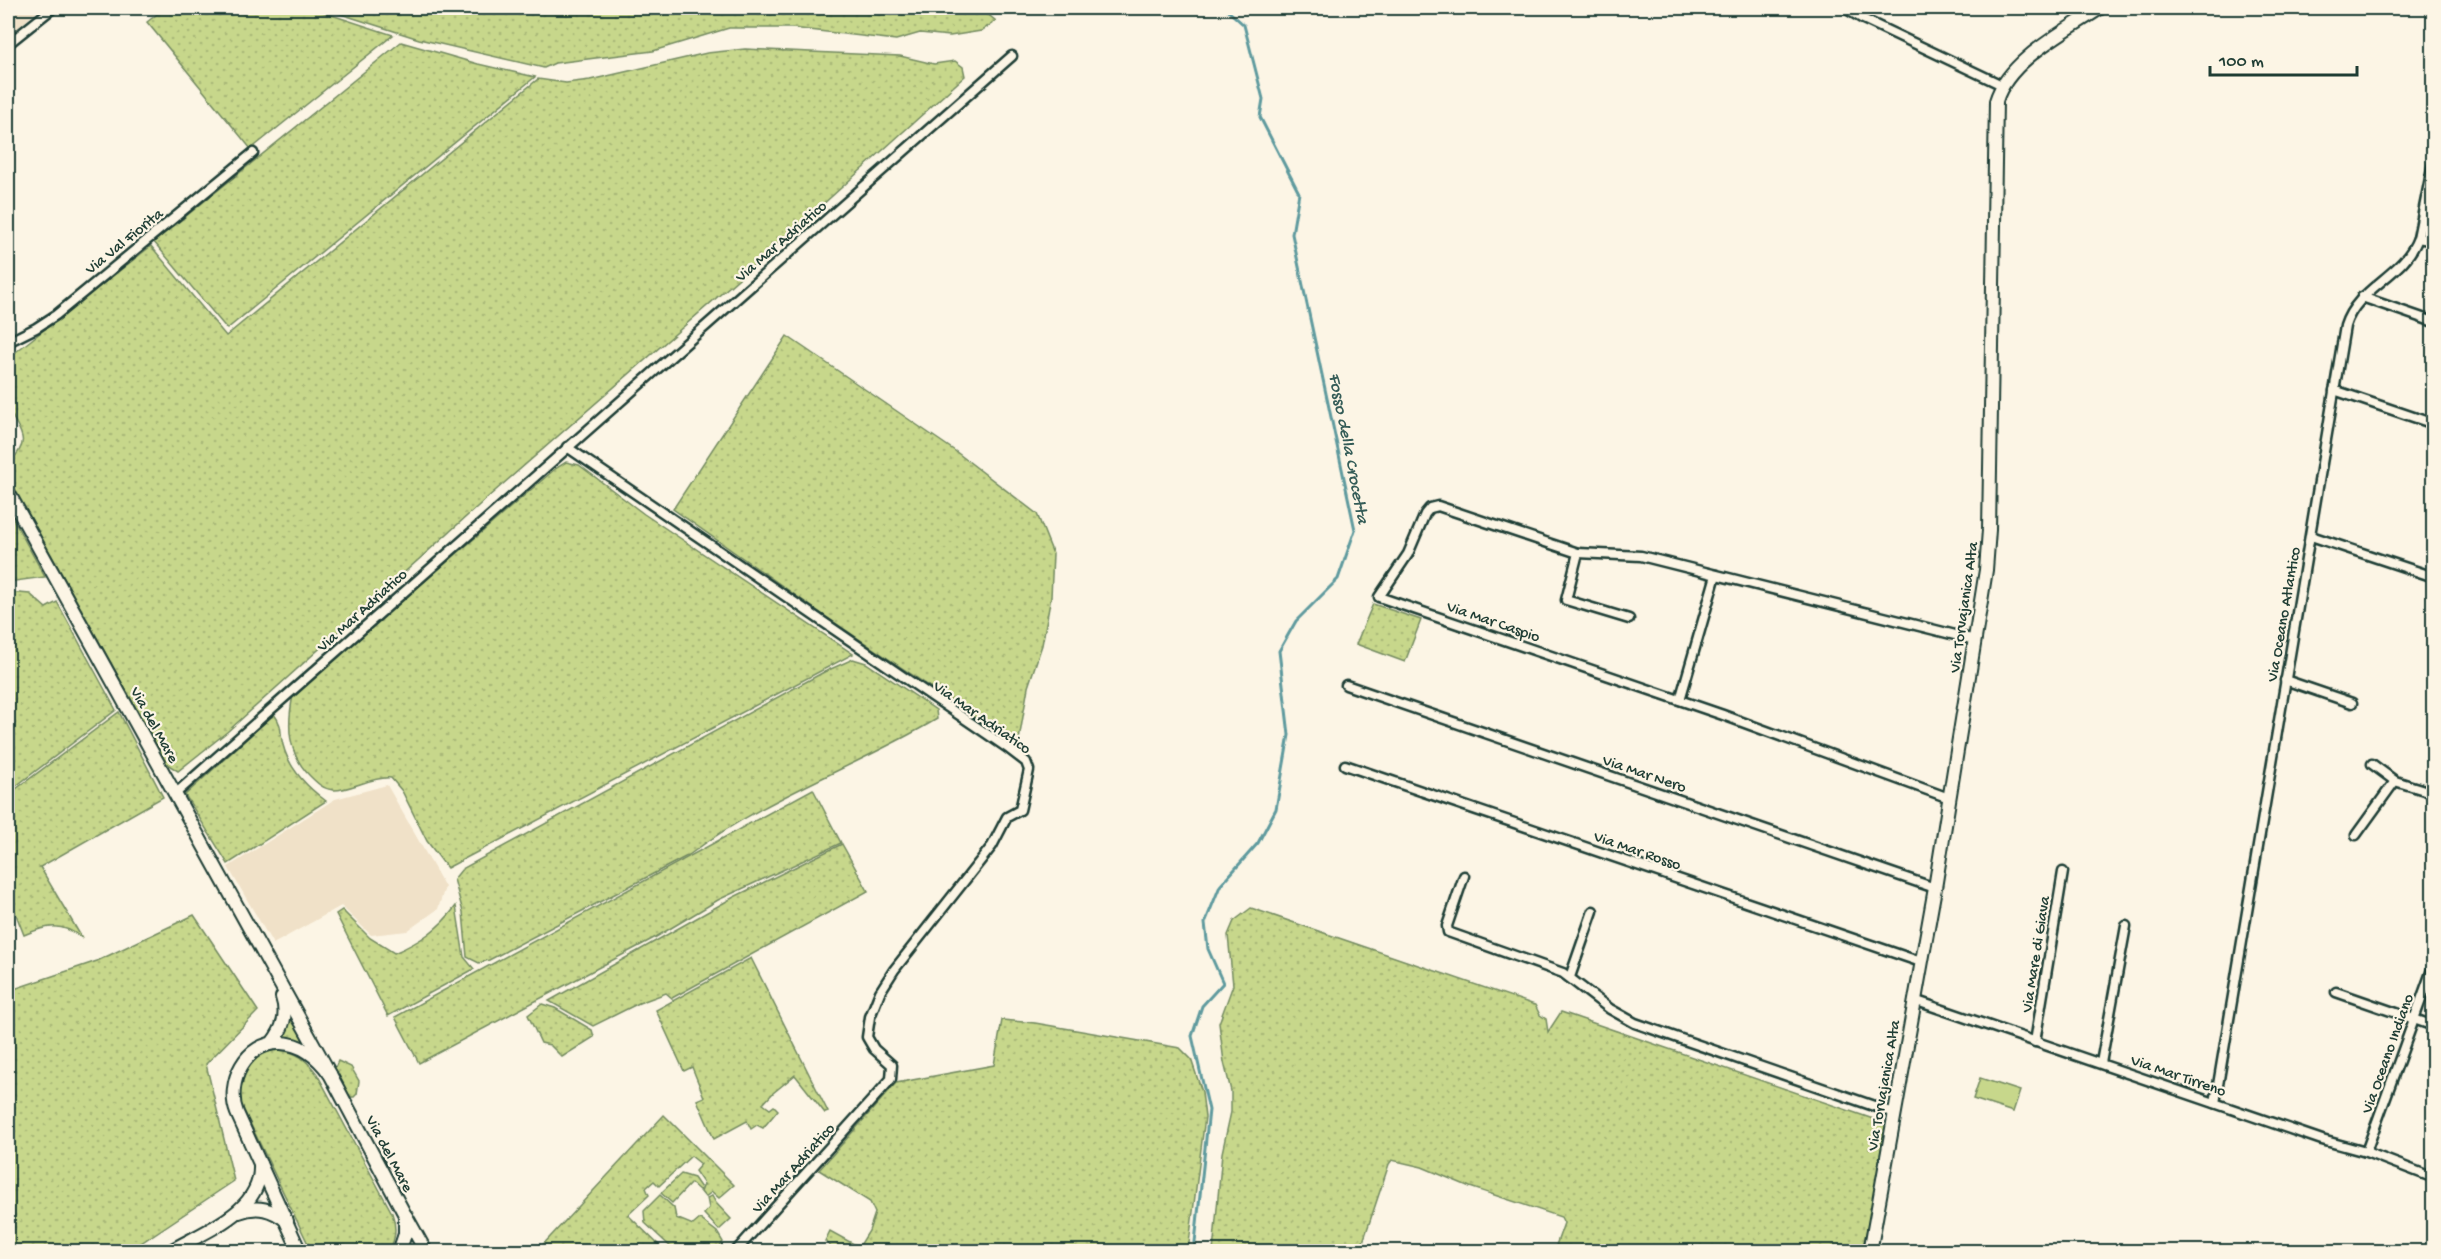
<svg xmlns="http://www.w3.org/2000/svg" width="2441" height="1259" viewBox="0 0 2441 1259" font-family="'Gochi Hand',sans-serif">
<defs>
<pattern id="grass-dots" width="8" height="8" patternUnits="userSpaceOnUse" patternTransform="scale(1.5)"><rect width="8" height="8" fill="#c7d78b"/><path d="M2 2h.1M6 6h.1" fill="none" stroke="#aab979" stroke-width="1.8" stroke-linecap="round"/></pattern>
</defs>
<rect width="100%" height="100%" fill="#fcf5e5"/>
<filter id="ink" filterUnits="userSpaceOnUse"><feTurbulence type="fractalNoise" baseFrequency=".0167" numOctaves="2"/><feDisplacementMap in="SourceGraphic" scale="12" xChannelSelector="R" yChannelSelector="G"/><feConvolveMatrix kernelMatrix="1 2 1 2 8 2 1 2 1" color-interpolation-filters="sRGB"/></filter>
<g filter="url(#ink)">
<g fill="#f0e1c8">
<polygon points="8,8 41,8 8,36"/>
<polygon points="387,785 445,887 438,909 407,931 371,935 341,906 273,944 228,867 335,799"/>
</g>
<g fill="url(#grass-dots)" stroke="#738a60" stroke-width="1.5">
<polygon points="165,8 310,8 393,35 251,149 147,22"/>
<polygon points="322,8 980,8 996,21 981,31 950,36 920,33 896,40 792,28 729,28 653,51 555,63 544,68 419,39"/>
<polygon points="401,42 478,64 535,77 227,329 154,242"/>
<path d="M745,49L900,56L934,64L955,61L963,67L965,76L800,225L487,498L227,732L178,771L167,764L11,482L10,462C35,437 16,431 8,406C4,395 8,370 8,358L151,246L226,336L538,79L566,83L590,80L707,53Z"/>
<polygon points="787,336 955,451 1037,514 1053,554 1051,597 1042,645 1028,687 1018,746 822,614 673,509"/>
<path d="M566,462L579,465L644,514L853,654L447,868L427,841L402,791L391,778C373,776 349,791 333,790C323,789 317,783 310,776C287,753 287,725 293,695L555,469Z"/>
<polygon points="8,510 45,577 8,582"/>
<polygon points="8,592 30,594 46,608 57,602 116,710 8,792"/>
<polygon points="1373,604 1421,620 1405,662 1356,644"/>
<path d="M853,659L866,663L936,710L937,719C856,767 764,798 689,855L489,960L479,963L467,957L463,912L454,879L462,869L824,672Z"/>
<path d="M119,712L163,797L40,867L82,938C62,922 47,925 24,935L8,894V795Z"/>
<path d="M274,714C284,728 279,731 283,745C289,769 307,787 326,801L228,864L185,795Z"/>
<polygon points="813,789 841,843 718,900 656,937 419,1063 395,1017"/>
<polygon points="842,844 868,891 672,998 666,993 639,1003 593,1026 549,1001 734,897"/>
<path d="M456,906L464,957L474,969L388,1016L336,914L342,910L370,938L394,953C420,942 439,929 456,906Z"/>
<polygon points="1251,908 1535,1005 1540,1015 1546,1019 1548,1032 1561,1012 1879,1121 1890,1128 1862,1251 1554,1251 1564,1223 1561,1217 1470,1187 1422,1167 1392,1160 1389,1164 1360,1251 1213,1252 1222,1153 1231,1112 1231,1091 1224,1062 1219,1023 1233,985 1228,935 1234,921"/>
<polygon points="194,915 258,1011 206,1064 234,1181 129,1251 8,1251 8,991 97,961"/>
<polygon points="751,958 828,1112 825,1113 795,1075 773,1093 763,1104 770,1109 774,1106 778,1110 763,1128 757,1125 751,1129 747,1121 714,1139 697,1100 704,1097 692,1067 684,1071 656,1010"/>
<polygon points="542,1004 555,1008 592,1030 594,1037 562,1057 550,1045 541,1043 528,1015"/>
<polygon points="290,1015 292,1015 311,1049 277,1039"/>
<polygon points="1002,1020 1035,1023 1180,1048 1191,1059 1202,1092 1205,1117 1188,1251 832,1251 831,1247 825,1241 830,1231 859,1247 869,1231 875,1213 870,1202 819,1170 896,1083 994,1065"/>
<path d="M279,1050C297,1052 306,1059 317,1074L392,1213C397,1227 396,1239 389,1251L311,1250L239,1100C238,1074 250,1052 279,1050Z"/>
<polygon points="338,1061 351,1067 359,1081 357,1094 354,1097 348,1097 335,1068"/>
<polygon points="664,1115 734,1185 719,1198 712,1192 705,1197 701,1192 704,1184 695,1171 701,1164 691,1156 659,1186 654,1181 646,1188 649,1195 628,1215 665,1251 537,1251"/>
<polygon points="681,1174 694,1178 701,1188 700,1191 691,1183 672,1203 661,1193"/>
<polygon points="660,1195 674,1208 676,1218 693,1225 700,1219 717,1232 723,1242 717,1251 675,1251 645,1223 644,1211"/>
<polygon points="712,1196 716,1203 731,1219 719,1230 704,1214 709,1208 707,1198"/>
</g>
<polygon fill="#c7d78b" stroke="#738a60" stroke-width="1.5" points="1980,1078 2020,1091 2013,1112 1973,1099"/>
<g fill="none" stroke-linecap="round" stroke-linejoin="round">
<polyline stroke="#5f9a9e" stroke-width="3" points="1194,1252 1209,1110 1192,1036 1202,1006 1223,983 1208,949 1205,923 1220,886 1258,843 1276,809 1289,735 1279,651 1296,621 1338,579 1355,530 1292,234 1299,193 1260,117 1263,99 1244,25 1225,8"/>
<g stroke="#1f3d34" stroke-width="13">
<g id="street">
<polyline points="1845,8 1863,19 2002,85"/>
<polyline points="8,44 53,8"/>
<polyline points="2418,238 2434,241"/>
<polyline points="2362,297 2434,322"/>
<polyline points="8,342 36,328 56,315 253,153"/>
<polyline points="2334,390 2434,424"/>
<polyline points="567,447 1009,749 1026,762 1029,770 1020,810 1007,817 992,846 894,970 880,992 870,1017 867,1037 874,1049 892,1065 891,1079 735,1252"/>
<polyline points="2311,536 2434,577"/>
<polyline points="1578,553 1641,556 1975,640"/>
<polyline points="1629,619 1566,600 1578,553 1438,506 1430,508 1425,514 1408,554 1379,597 1723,715 1949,798"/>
<polyline points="2285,680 2352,703"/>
<polyline points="1346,685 1935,888"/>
<polyline points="1680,700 1716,575"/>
<polyline points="2372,764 2395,781"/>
<polyline points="1345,765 1921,962"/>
<polyline points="175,794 1012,56"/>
<polyline points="2356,835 2395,781 2434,793"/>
<polyline points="1464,876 1447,926 1448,932 1563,973 1610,1009 1635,1023 1894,1113"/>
<polyline points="1570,977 1593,911"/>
<polyline points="2336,992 2434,1026"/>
<polyline points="1914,1000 2322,1140 2366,1152 2434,1178"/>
<polyline points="2035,1042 2063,872"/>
<polyline points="2101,1063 2126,926"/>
<path d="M2215,1103L2345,326C2357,287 2404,276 2418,238L2434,158"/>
<polyline points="2366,1152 2434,964"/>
</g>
</g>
<g stroke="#1f3d34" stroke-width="16">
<g id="secondary">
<polyline points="8,492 330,1074"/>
<path d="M272,1043C283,1029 288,1015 282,997"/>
<path d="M239,1212C258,1205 272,1209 287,1221"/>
<polyline points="406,1216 426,1252"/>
<path d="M169,1252C204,1231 263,1212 260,1164"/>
<path d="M300,1252L237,1113C225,1083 246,1041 281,1043C303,1044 318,1057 330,1074L405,1215V1234L399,1252"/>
<path d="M1870,1252L1935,888L1986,570L1989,530L1996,101C2008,60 2066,31 2100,8"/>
</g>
</g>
<use href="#street" stroke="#fcf5e5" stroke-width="8"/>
<use href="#secondary" stroke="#fcf5e5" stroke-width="12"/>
</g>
</g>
<g text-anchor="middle" stroke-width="4.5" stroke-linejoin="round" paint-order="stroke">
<g font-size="16" fill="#1f3d34" stroke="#fcf5e5">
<text transform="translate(123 240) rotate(-39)" y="6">Via Val Fiorita</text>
<text transform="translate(780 240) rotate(-41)" y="6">Via Mar Adriatico</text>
<text transform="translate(1962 607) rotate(-82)" y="6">Via Torvajanica Alta</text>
<text transform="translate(361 609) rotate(-42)" y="6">Via Mar Adriatico</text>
<text transform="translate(2282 614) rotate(-80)" y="6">Via Oceano Atlantico</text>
<text transform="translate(1494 620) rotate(19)" y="6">Via Mar Caspio</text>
<text transform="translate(983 716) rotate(35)" y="6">Via Mar Adriatico</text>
<text transform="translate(156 724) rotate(61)" y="6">Via del Mare</text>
<text transform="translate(1645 772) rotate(19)" y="6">Via Mar Nero</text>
<text transform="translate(1638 849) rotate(19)" y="6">Via Mar Rosso</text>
<text transform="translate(2034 954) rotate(-81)" y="6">Via Mare di Giava</text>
<text transform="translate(2386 1053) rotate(-70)" y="6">Via Oceano Indiano</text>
<text transform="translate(2179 1074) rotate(19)" y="6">Via Mar Tirreno</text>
<text transform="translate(1882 1085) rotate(-80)" y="6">Via Torvajanica Alta</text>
<text transform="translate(391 1153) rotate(62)" y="6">Via del Mare</text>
<text transform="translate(792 1167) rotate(-48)" y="6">Via Mar Adriatico</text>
</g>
<g font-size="18" font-style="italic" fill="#345c57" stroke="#fcf5e5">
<text transform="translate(1350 448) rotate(79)" y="6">Fosso della Crocetta</text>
</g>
</g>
<rect width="2441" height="1259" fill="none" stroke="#fcf5e5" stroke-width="30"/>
<rect x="15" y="15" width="2411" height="1229" fill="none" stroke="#1f3d34" stroke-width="2" filter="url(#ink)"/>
<path d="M2210 66v9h147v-9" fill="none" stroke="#1f3d34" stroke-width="3"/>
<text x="2219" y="66" font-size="18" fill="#1f3d34" stroke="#fcf5e5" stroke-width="4.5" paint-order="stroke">100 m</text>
</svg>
